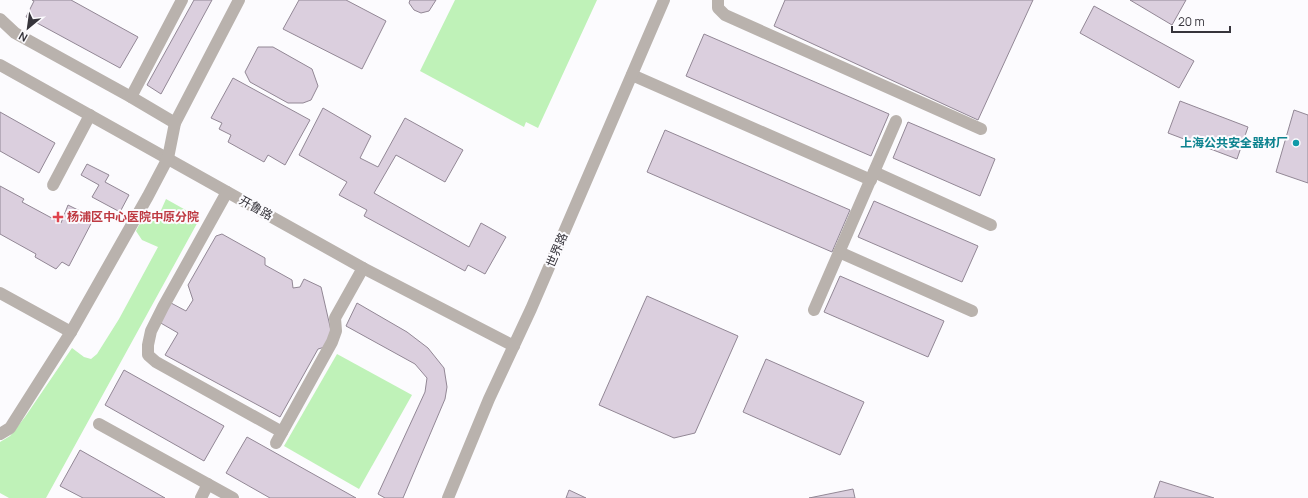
<svg xmlns="http://www.w3.org/2000/svg" width="1308" height="498" viewBox="0 0 1308 498" font-family="Manrope,'Noto Sans SC',sans-serif">
<rect width="100%" height="100%" fill="#fcfbfe"/>
<g fill="#bff2b8">
<polygon points="455,0 597,0 538,128 526,122 524,127 420,71"/>
<polygon points="166,199 200,218 46,498 9,498 0,493 0,442 10,436 25,417 72,348 84,357 91,359 97,354 119,319 158,247 142,240 136,231 145,213 158,217"/>
<polygon points="337,354 412,395 359,489 284,446"/>
</g>
<g fill="#dbcfde" stroke="#928795">
<polygon points="32,0 71,0 138,37 120,68 26,17 34,1"/>
<polygon points="194,0 212,0 161,94 147,85"/>
<polygon points="299,0 346,0 386,21 362,69 283,29"/>
<polygon points="410,0 436,0 429,11 421,13 414,10 409,3"/>
<polygon points="785,0 1033,0 978,120 774,26"/>
<polygon points="1130,0 1186,0 1172,25"/>
<polygon points="1094,6 1194,61 1179,88 1080,33"/>
<polygon points="704,34 889,114 871,156 686,76"/>
<polygon points="258,47 273,47 312,69 318,86 311,100 303,103 288,103 250,82 245,72"/>
<polygon points="233,78 310,120 285,165 268,155 264,162 228,142 231,135 219,129 222,123 211,118"/>
<polygon points="1180,101 1248,127 1237,159 1168,133"/>
<polygon points="323,108 371,136 360,158 378,167 405,118 463,150 445,182 396,155 374,193 469,247 481,223 506,237 485,274 468,265 465,271 364,216 367,210 339,195 347,182 299,155"/>
<polygon points="1294,110 1308,115 1308,183 1276,172"/>
<polygon points="0,112 55,143 39,173 0,151"/>
<polygon points="908,122 995,159 980,196 893,158"/>
<polygon points="665,130 850,210 832,252 647,172"/>
<polygon points="87,164 109,175 105,182 129,195 120,212 92,197 99,185 81,175"/>
<polygon points="0,186 24,199 22,202 61,223 68,205 94,218 69,266 62,262 56,269 35,257 36,254 0,234"/>
<polygon points="874,201 978,246 962,282 858,237"/>
<polygon points="222,234 265,258 265,265 292,280 293,288 300,287 304,279 321,287 332,335 325,347 318,349 280,417 165,355 178,333 159,322 171,303 186,311 193,300 188,285 216,236"/>
<polygon points="840,276 944,321 928,357 824,312"/>
<polygon points="647,296 738,336 695,433 674,438 599,405"/>
<polygon points="357,303 407,332 428,348 444,368 447,387 445,399 403,498 385,498 378,494 425,392 427,378 415,364 346,326"/>
<polygon points="766,359 864,402 840,455 743,412"/>
<polygon points="124,370 224,426 204,461 105,405"/>
<polygon points="247,437 356,498 270,498 226,473"/>
<polygon points="80,450 165,498 83,498 60,486"/>
<polygon points="1160,481 1214,498 1154,498"/>
<polygon points="853,489 855,498 809,498"/>
<polygon points="569,490 586,498 566,498"/>
</g>
<g fill="none" stroke-linecap="round" stroke-linejoin="round">
<g stroke="#b9b2ad" stroke-width="12">
<polyline points="718,0 718,8 725,15 981,129"/>
<polyline points="0,19 15,33 131,97 175,123"/>
<polyline points="0,65 363,268 514,346"/>
<polyline points="632,75 871,180"/>
<polyline points="131,97 182,0"/>
<polyline points="874,172 991,225"/>
<polyline points="53,185 90,115"/>
<polyline points="227,192 163,307 151,331 148,345 148,355 156,362 282,432"/>
<polyline points="839,252 972,311"/>
<polyline points="0,293 71,332"/>
<polyline points="814,310 896,121"/>
<polyline points="99,424 233,498"/>
<polyline points="0,434 10,428 71,332 148,196 168,158 175,123 239,0"/>
<polyline points="276,443 332,342 336,331 335,318 363,268"/>
<polyline points="201,498 208,484"/>
<polyline points="448,498 489,399 531,309 664,0"/>
</g>
</g>
<circle fill="#0f9aa8" stroke="#fcfbfe" stroke-width="1.5" cx="1296" cy="143" r="4"/>
<path fill="#e0444e" stroke="#fcfbfe" stroke-width="1.5" d="M56 211h4v4h4v4h-4v4h-4v-4h-4v-4h4z"/>
<g text-anchor="middle" stroke-width="4" stroke-linejoin="round" paint-order="stroke">
<g font-size="12" font-weight="bold" fill="#0d838f" stroke="#fcfbfe" text-anchor="end">
<text x="1288" y="147">上海公共安全器材厂</text>
</g>
<g font-size="12" fill="#36343b" stroke="#fcfbfe">
<text transform="translate(256 208) rotate(29)" y="4">开鲁路</text>
<text transform="translate(557 250) rotate(-67)" y="4">世界路</text>
</g>
<g font-size="12" font-weight="bold" fill="#be3a42" stroke="#fcfbfe" text-anchor="start">
<text x="67" y="221">杨浦区中心医院中原分院</text>
</g>
</g>
<g transform="translate(28 28) rotate(209)" stroke="#fcfbfe" stroke-width="3" paint-order="stroke">
<path d="M0-3L7 15L0 10L-7 15Z" fill="#36343b"/>
<text y="-6" font-size="11" font-weight="bold" text-anchor="middle" fill="#36343b">N</text>
</g>
<path d="M1172 26v6h58v-6" fill="none" stroke="#36343b" stroke-width="2"/>
<text x="1178" y="26" font-size="12" fill="#36343b" stroke="#fcfbfe" stroke-width="3" paint-order="stroke">20 m</text>
</svg>
